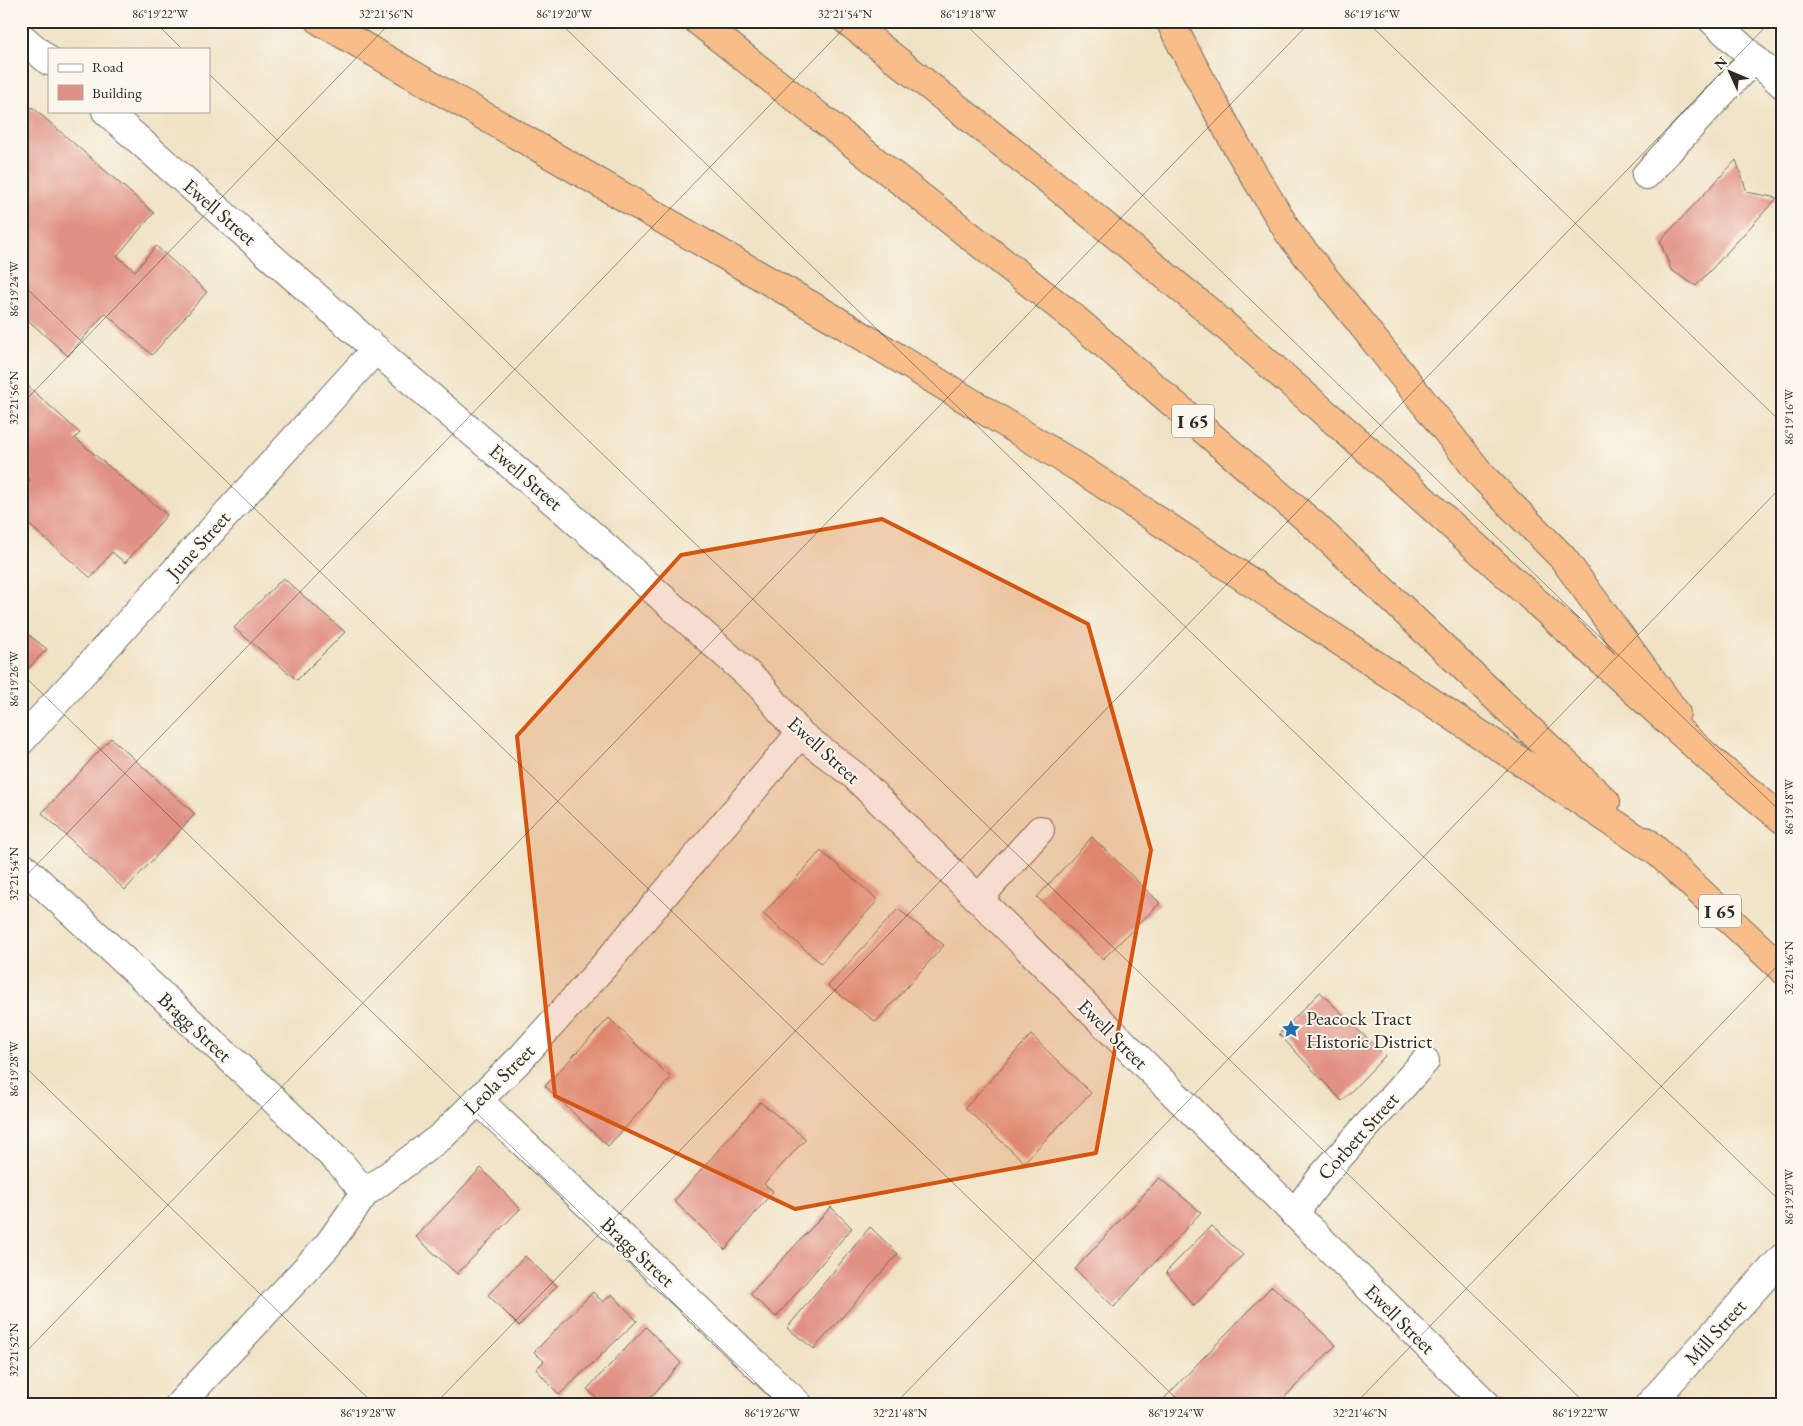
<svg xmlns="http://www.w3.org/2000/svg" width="1803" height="1426" viewBox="0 0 1803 1426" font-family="'EB Garamond',serif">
<rect width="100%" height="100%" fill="#fbf7ec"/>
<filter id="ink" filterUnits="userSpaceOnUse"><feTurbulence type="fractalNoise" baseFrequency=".02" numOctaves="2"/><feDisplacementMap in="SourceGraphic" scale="10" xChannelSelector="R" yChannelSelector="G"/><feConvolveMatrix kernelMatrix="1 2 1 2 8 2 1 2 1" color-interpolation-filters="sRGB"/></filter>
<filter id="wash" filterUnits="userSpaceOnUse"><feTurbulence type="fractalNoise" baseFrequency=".0096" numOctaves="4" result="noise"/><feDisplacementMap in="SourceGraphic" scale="20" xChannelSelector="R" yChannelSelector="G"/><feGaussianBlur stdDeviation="1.12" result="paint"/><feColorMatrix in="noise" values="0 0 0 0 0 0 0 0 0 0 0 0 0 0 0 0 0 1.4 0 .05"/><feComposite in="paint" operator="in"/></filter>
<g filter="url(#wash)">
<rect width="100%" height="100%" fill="#f0e2c5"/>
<g id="blocks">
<g fill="#e19184">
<polygon points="32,107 154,213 117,256 135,271 156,246 207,292 152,355 105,313 68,356 21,314 21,113 24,115"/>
<polygon points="1736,160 1747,192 1777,198 1696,286 1671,270 1660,241"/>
<polygon points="21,380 80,433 75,438 167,515 125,563 112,552 91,578 21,518 21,490 30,480 21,472"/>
<polygon points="283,578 345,632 297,680 234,628"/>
<polygon points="21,629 47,649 21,676"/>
<polygon points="111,738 195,814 125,890 42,813"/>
<polygon points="1092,837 1160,903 1103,959 1037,897"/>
<polygon points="821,851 878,900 821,963 763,914"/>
<polygon points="898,909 944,945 876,1022 828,986"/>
<polygon points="1320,992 1385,1056 1342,1101 1279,1034"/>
<polygon points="609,1018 671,1078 608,1146 545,1086"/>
<polygon points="1031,1035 1091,1093 1024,1162 965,1108"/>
<polygon points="760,1102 806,1139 764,1184 773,1191 725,1250 674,1201"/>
<polygon points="481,1168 520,1209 457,1274 416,1237"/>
<polygon points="1159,1178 1201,1212 1114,1307 1075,1269"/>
<polygon points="831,1207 852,1228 776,1317 750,1294"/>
<polygon points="1211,1226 1243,1255 1194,1306 1166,1272"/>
<polygon points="870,1227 898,1254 814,1349 787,1328"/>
<polygon points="525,1256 557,1286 519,1326 488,1295"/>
<polygon points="1272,1286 1336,1345 1277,1405 1158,1405"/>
<polygon points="593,1292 603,1302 612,1294 637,1321 559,1395 536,1369 544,1361 534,1352"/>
<polygon points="646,1327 681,1363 644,1405 604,1405 587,1389"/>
</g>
</g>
</g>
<g filter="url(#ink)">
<use href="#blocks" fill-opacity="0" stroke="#706b61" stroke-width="1"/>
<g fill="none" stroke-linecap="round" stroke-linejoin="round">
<g stroke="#706b61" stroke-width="30">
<g id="minor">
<polyline points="1713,21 1782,84"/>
<polyline points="21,37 49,61"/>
<polyline points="106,111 406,376 565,511 760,685 800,734 855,776 1487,1405"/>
<polyline points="1646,175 1753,59"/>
<polyline points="21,741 376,349"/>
<polyline points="21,865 250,1077 341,1164 365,1193"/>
<polyline points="979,898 1040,830"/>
<polyline points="478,1100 799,1405"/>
<polyline points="1294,1214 1323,1175 1425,1061"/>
<polyline points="179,1405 328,1245 365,1193 442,1136 521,1058 603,967 800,734"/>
<polyline points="1649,1405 1782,1258"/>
</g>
</g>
<g stroke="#706b61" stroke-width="30">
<g id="highway">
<polyline points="320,21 831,317 1079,468 1659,853"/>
<polyline points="698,21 1074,318 1313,524 1606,802"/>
<polyline points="847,21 1055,185 1206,309 1403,481 1711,760 1782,819"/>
<polyline points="1170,21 1182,45 1236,145 1289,233 1483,477 1563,558 1676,713"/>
<polyline points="1646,841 1782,969"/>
</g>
</g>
<use href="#minor" stroke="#fff" stroke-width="28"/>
<use href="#highway" stroke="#f8bd89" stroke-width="28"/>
</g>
</g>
<path fill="#d5540f" fill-opacity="0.2" stroke="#d5540f" stroke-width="4" stroke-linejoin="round" d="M882,519L1088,624L1151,850L1096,1153L795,1209L555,1096L517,736L681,555Z"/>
<path fill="none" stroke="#2b2b2b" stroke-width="1" stroke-opacity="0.45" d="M154,21L182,49M558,21L1782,1203M962,21L1782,813M1366,21L1782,423M1770,21L1782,33M209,74L1587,1405M21,283L1183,1405M21,405L392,21M21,673L779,1405M21,881L851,21M21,1063L375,1405M21,1357L1311,21M434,1405L1771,21M894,1405L1782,486M1354,1405L1782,961"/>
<defs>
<g id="sight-bare" transform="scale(1.5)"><path d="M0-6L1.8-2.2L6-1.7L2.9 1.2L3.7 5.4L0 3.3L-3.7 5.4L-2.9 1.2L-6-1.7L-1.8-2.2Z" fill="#1f6fb2" stroke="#fbf7ec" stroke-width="2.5" paint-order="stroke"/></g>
</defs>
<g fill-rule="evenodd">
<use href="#sight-bare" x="1291" y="1029"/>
</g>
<g text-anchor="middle" stroke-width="4" stroke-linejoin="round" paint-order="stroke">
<g fill="#fbf7ec" stroke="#696865" stroke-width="1">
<rect x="1172" y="404.5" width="42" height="33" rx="4"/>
<rect x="1699" y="894.5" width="42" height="33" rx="4"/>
</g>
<g font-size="19" font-weight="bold" fill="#2b2b2b">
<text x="1193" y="428">I 65</text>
<text x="1720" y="918">I 65</text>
</g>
<g font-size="20" fill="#2b2b2b" stroke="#fbf7ec">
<text transform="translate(220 212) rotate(41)" y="7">Ewell Street</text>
<text transform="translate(526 477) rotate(41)" y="7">Ewell Street</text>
<text transform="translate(198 545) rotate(-48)" y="7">June Street</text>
<text transform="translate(824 750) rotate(42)" y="7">Ewell Street</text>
<text transform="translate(195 1027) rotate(43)" y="7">Bragg Street</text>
<text transform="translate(1113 1034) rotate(45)" y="7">Ewell Street</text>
<text transform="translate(499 1079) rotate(-45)" y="7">Leola Street</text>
<text transform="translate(1358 1136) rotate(-48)" y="7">Corbett Street</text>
<text transform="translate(638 1252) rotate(43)" y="7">Bragg Street</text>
<text transform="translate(1400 1319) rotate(45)" y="7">Ewell Street</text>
<text transform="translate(1715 1332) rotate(-48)" y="7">Mill Street</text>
</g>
<g font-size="20" fill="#2b2b2b" stroke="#fbf7ec" text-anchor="start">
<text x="1306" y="1025">Peacock Tract<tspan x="1306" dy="23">Historic District</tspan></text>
</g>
</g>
<rect width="1803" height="1426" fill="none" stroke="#fbf7ec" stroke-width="55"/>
<rect x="48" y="48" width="162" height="65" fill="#fbf7ec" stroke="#a8a59f"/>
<rect x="58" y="64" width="25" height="8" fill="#ffffff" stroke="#a8a59f"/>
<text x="92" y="72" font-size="15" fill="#2b2b2b">Road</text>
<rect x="58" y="85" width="25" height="15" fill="#e19184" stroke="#a8a59f"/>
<text x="92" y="98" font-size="15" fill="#2b2b2b">Building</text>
<g transform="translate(1730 72) rotate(314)" stroke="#fbf7ec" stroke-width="4" paint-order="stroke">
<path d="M0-4L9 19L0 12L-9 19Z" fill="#2b2b2b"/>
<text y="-8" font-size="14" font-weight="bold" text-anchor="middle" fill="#2b2b2b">N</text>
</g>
<rect x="28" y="28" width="1748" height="1370" fill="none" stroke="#2b2b2b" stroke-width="2"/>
<g font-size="12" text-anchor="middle" fill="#2b2b2b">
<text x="160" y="18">86°19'22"W</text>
<text x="386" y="18">32°21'56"N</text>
<text x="564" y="18">86°19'20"W</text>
<text x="845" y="18">32°21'54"N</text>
<text x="968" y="18">86°19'18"W</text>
<text x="1372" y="18">86°19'16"W</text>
<text transform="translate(14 289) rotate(-90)" y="4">86°19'24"W</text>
<text transform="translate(14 398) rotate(-90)" y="4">32°21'56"N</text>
<text transform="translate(1789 417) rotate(-90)" y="4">86°19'16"W</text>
<text transform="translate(14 679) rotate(-90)" y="4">86°19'26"W</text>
<text transform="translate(1789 807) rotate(-90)" y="4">86°19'18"W</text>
<text transform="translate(14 874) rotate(-90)" y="4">32°21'54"N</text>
<text transform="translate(1789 968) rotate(-90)" y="4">32°21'46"N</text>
<text transform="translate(14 1069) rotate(-90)" y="4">86°19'28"W</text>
<text transform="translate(1789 1197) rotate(-90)" y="4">86°19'20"W</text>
<text transform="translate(14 1350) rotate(-90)" y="4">32°21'52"N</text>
<text x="368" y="1417">86°19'28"W</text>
<text x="772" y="1417">86°19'26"W</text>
<text x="900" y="1417">32°21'48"N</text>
<text x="1176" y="1417">86°19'24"W</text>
<text x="1360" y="1417">32°21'46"N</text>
<text x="1580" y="1417">86°19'22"W</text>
</g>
</svg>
